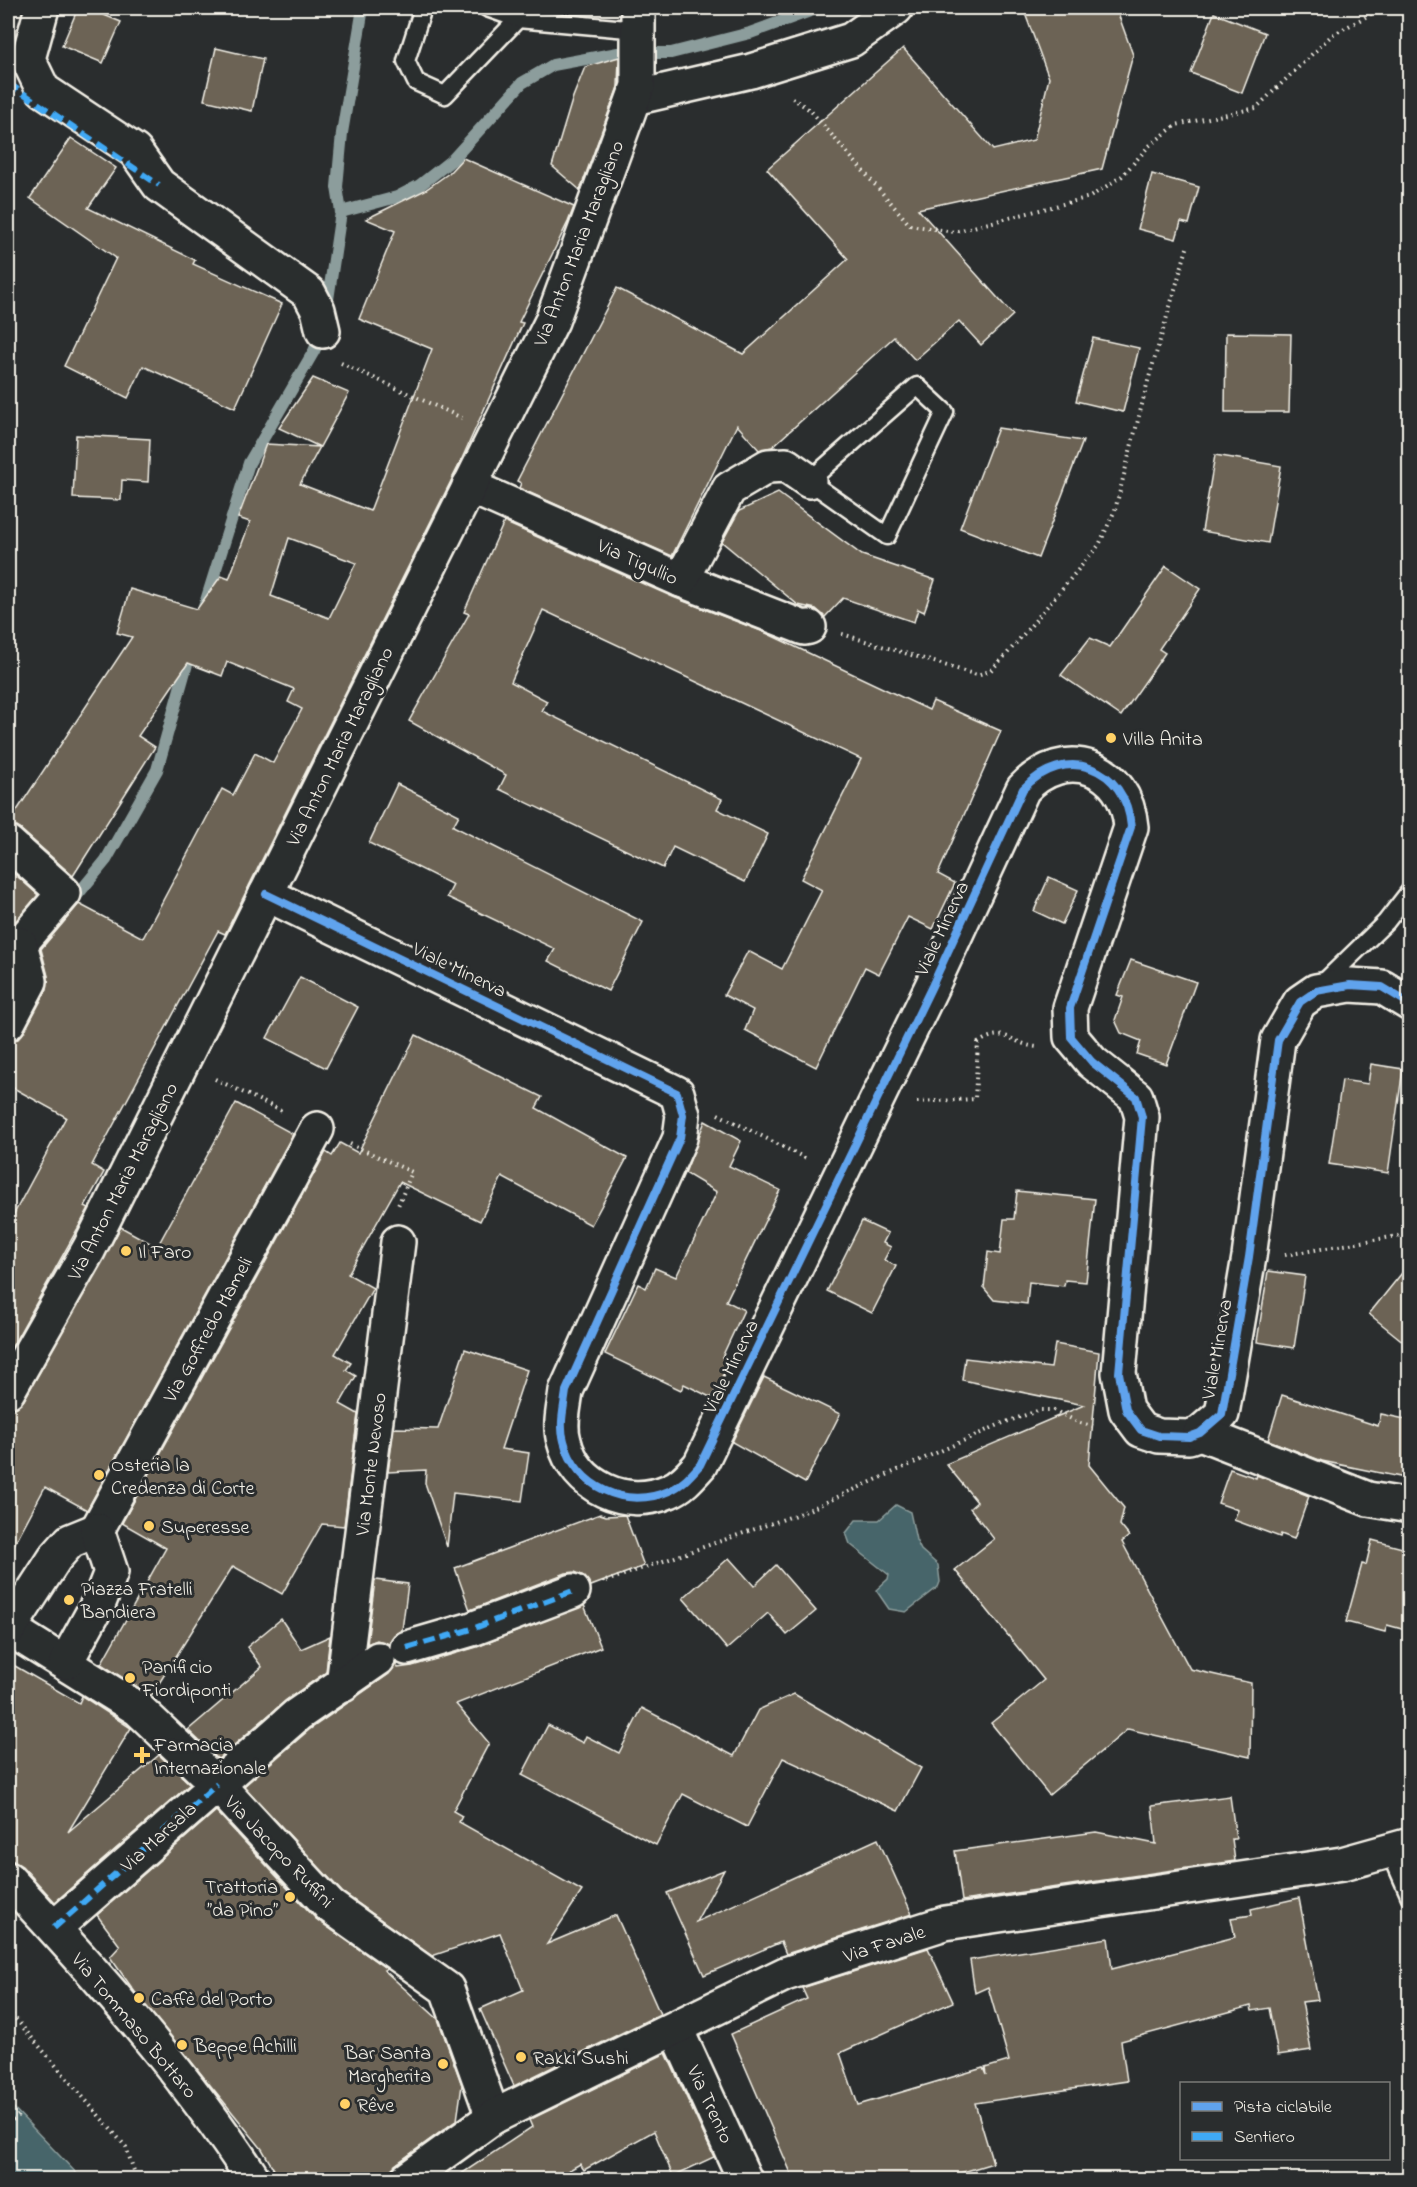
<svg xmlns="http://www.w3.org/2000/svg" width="1417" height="2187" viewBox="0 0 1417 2187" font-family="'Indie Flower',sans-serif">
<rect width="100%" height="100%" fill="#2a2d2e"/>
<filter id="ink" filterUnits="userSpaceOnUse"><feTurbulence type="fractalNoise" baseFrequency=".0167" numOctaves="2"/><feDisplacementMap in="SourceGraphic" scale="12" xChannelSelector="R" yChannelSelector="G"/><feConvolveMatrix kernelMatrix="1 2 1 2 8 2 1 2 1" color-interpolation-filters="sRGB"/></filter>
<g filter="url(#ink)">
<g fill="#47656a" stroke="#8c9d9c" stroke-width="1.5">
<polygon points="896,1505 910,1512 916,1540 921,1550 938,1565 940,1582 938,1587 906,1612 889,1609 876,1590 888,1579 889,1575 850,1544 846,1533 856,1520 879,1520"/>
<polygon points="8,2102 82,2179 8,2179"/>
</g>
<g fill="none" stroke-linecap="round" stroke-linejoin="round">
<g stroke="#8c9d9c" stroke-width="12">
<polyline points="341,212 397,197 420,185 453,159 522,83 553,65 618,53 671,53 750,33 818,8"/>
<polyline points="326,313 341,212 337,187 342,133 363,8"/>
<polyline points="204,607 249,463 314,351 322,333"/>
<polyline points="70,904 106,860 157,770 191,650"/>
</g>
</g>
<g fill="#6c6454" stroke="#f4f1e8" stroke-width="1.5" fill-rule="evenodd">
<polygon points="78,8 87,8 121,22 103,63 62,46"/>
<polygon points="1023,8 1116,8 1133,55 1102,169 918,209 1013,315 981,345 959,321 915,360 894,337 772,447 759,450 737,425 672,556 519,488 521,483 517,481 617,288 743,354 848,259 767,169 903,48 993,150 1034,140 1049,78"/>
<polygon points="1214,13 1265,33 1242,93 1191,73"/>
<polygon points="216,48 263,59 252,111 204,100"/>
<polygon points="619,57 618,87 580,190 552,166 573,97 585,67"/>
<polygon points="71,138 116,168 88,208 195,260 193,264 282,304 235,408 143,366 128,398 64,366 116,258 30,198"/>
<path d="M463,158L574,207L568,222L519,322L523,323L460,463L225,934L218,931L92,1165L104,1172L85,1206L89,1208L8,1354V1225L66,1117L8,1085V1042L18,1039L24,1032L47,989L48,976L41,949L79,904L143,938L222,789L233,795L255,753L273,763L302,709L288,702L294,689L227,662L222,676L188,663L138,736L155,747L73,876L20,829L8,824L132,637L117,633L130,589L197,609L221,576L229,579L250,522L238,518L266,444L320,447L279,428L313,378L349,393L300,484L370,511L432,349L359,319L395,231L366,219L425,190L449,173ZM289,538L356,563L329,618L271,596Z"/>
<polygon points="1152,174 1199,187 1189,224 1181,222 1176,239 1138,229"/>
<polygon points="1226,333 1291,334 1289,412 1225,412"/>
<polygon points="1093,338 1139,348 1123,412 1076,401"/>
<polygon points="998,428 1083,441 1038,558 960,528"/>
<polygon points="76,435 150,439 148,482 122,480 121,500 73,498"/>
<polygon points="1215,455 1281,466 1268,543 1202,531"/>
<polygon points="778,493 862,555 935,580 924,612 918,609 914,622 843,598 825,617 816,609 798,605 722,542 739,511"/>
<polygon points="504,522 673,597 764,632 929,710 933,701 1001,731 938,874 955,883 933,929 908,917 879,974 865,967 816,1067 745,1030 753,1010 724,995 748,951 782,969 822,890 801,879 861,759 543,610 511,682 547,701 542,711 722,799 717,809 768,834 745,882 673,847 663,868 499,789 506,775 409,721 469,614 464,612"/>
<polygon points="1166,566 1200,589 1159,649 1165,653 1121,716 1061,675 1090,638 1110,647"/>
<polygon points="397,784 459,815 453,826 643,922 608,991 548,961 555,949 447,897 453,885 369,843"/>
<polygon points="8,868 38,895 8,930"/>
<polygon points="1049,877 1078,890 1062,924 1034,911"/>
<polygon points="1131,960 1196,982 1166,1064 1137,1054 1141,1041 1121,1033 1115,1020 1123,997 1117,995"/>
<polygon points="300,977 358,1007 326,1068 267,1038"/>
<polygon points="416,1035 542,1097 536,1108 627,1158 591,1225 502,1177 480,1221 400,1182 348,1274 373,1288 335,1354 351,1363 346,1370 356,1376 340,1404 358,1414 344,1526 322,1524 282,1594 233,1566 151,1696 101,1664 166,1548 122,1523 326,1152 332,1156 340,1143 358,1153"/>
<polygon points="1371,1064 1403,1069 1388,1173 1329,1164 1342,1080 1368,1084"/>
<polygon points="236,1103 293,1134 87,1510 45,1487 8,1556 8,1410 17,1407 24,1400 121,1227 157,1247"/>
<polygon points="705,1121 741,1141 729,1166 780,1190 726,1301 744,1310 722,1357 730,1360 712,1398 684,1384 681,1390 605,1354 638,1284 646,1288 655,1268 676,1277 717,1192 685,1173"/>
<polygon points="1017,1191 1095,1199 1086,1282 1065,1280 1064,1286 1029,1282 1027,1304 994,1300 984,1288 988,1252 1000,1254 1004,1219 1014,1219"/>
<polygon points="862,1221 888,1233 883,1243 891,1247 884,1260 896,1266 872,1313 827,1291"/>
<polygon points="1410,1263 1410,1347 1369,1314"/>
<polygon points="1268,1271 1305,1276 1294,1348 1257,1342"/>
<polygon points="1055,1344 1099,1352 1089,1465 1124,1508 1120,1525 1129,1536 1122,1542 1190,1669 1251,1683 1250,1757 1128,1729 1049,1795 991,1723 1044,1680 955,1570 994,1539 970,1508 977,1502 946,1464 1084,1405 962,1380 965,1358 1051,1368"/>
<polygon points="465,1349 527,1370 501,1449 529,1453 522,1501 453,1493 447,1547 425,1483 426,1470 388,1472 394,1428 438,1429"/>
<polygon points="764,1377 840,1414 805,1483 732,1442"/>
<polygon points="1282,1395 1378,1426 1381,1414 1410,1420 1410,1479 1322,1461 1268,1440"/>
<polygon points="1230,1469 1256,1478 1257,1475 1309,1496 1294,1539 1281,1534 1280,1537 1234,1520 1238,1510 1218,1503"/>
<polygon points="600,1514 606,1516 625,1515 644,1566 591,1586 584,1576 575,1572 566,1573 470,1610 455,1568"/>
<polygon points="1372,1540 1410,1550 1410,1602 1402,1629 1387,1625 1385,1632 1346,1622 1362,1564 1366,1565"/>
<polygon points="729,1558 754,1586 776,1565 816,1611 787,1635 768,1613 727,1649 683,1598"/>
<polygon points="375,1580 408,1584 402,1630 394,1635 389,1644 377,1640 367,1644"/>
<polygon points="584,1605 601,1647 456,1704 489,1743 453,1811 462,1816 459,1822 582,1891 547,1944 616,1915 660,2014 514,2086 480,2009 523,1990 500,1933 432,1956 342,1892 244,1786 309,1730 389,1674 396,1663 398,1668 412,1666 477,1647"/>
<polygon points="281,1619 301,1649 330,1636 326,1672 285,1701 218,1759 188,1730 262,1667 247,1647"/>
<polygon points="8,1662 79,1703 82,1696 131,1728 68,1832 159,1755 190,1784 55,1902 22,1866 8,1858"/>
<polygon points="794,1694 921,1768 898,1811 783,1758 747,1827 683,1794 656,1845 522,1775 548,1725 583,1743 586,1736 619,1753 642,1708 734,1756 758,1710"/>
<polygon points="1230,1796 1236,1839 1232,1839 1235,1861 962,1901 955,1851 1096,1832 1156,1844 1152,1806"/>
<polygon points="216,1811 316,1919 387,1969 384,1970 438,2019 462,2085 457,2120 395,2165 388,2180 280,2180 262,2149 137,1995 110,1957 120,1946 97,1915"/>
<polygon points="878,1839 912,1914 786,1954 781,1942 704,1975 667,1893 724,1870 696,1922"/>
<polygon points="1299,1898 1318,2000 1302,2002 1311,2050 1278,2055 1269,2008 1252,2011 1251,2006 1121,2041 1127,2081 975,2103 993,2163 937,2180 794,2180 731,2034 807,1999 802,1988 928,1948 953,2002 840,2053 858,2105 983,2068 986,2075 985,2068 1009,2061 988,1987 975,1993 970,1960 1108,1938 1112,1969 1235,1937 1231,1918 1252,1915 1251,1909"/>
<polygon points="666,2053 714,2157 673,2176 654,2131 584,2170 580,2164 552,2180 452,2180 532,2127 529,2120"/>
</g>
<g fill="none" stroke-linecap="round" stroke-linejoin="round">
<g stroke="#f4f1e8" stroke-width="21">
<g id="lane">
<polyline points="423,8 406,61 416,82 445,95 518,19"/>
<polyline points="487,8 518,19 638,30"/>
<polygon points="917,386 945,412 887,536 809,481"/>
<polyline points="1320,986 1386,922 1410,891"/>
<polyline points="1390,1851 1410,1897"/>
</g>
</g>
<g stroke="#f4f1e8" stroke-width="38">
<g id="street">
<polyline points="42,8 28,59 43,90 135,151 159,185 309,293 318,310 323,331"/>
<polyline points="634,98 751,71 851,40 896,8"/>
<polyline points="469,486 681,580 804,628 809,627"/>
<polyline points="681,580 729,489 768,466 786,465 809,481"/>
<polyline points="8,843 64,893 8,958"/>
<path d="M266,894L677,1093L683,1115L680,1138L566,1391C564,1408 559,1425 564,1441C575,1487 626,1510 669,1491C682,1486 691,1475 700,1465L932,986L1023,789C1065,744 1126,766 1131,827L1070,1008L1071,1037L1092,1062L1136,1097L1142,1117L1119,1373L1126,1410L1141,1430L1159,1436L1189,1437L1200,1433L1222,1414L1249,1257L1278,1040L1300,1002L1316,991L1350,985L1382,987L1410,1004"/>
<polyline points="8,1023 30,981 20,944"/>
<polyline points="8,1391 89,1249 552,321 638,86 638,8"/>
<polyline points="1200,1433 1368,1499 1410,1506"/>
<polyline points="97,1530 317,1129"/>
<polyline points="8,1628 138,1709 217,1784 330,1906 447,1989 493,2117"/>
<polyline points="9,1629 55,1558 70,1541 97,1530"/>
<polyline points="407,1648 472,1629 573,1591"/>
<polyline points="66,1662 100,1600 111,1572 97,1530"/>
<polyline points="343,1685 398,1242"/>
<polyline points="54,1928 297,1715 378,1659"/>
<polyline points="676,2029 745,2180"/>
<polyline points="406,2180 493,2117 785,1974 945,1923 1342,1864 1410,1845"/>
</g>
</g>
<g stroke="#f4f1e8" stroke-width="38">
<path id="secondary" d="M8,1879C96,1973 183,2071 254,2180"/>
</g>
<g stroke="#f4f1e8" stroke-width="4" stroke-dasharray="1.5 4.5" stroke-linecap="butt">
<polyline points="792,98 810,110 910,225 954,232 1090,197 1122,176 1149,146 1176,125 1256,108 1332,35 1382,8"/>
<polyline points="341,363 462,418"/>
<polyline points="842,634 977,675 990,671 1006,655 1099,545 1115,510 1148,381 1188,245"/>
<polyline points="215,1079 284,1112"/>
<path d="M917,1102L975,1099L978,1043C1006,1025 1010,1044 1037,1047"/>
<polyline points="718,1114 807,1159"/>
<polyline points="350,1144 412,1172 397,1208"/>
<polyline points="1285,1255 1398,1236 1410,1230"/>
<polyline points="606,1581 804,1512 1003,1423 1040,1410 1053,1410 1080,1423 1093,1426"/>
<polyline points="8,2010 126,2147 137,2180"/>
<polyline points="8,2124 20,2114"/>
</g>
<use href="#lane" stroke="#2a2d2e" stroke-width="16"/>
<use href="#street" stroke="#2a2d2e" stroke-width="33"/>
<use href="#secondary" stroke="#2a2d2e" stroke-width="33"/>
<g stroke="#3fa9f5" stroke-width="6" stroke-dasharray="12 6" stroke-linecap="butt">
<polyline points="8,83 159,185"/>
<polyline points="407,1648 472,1629 573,1591"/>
<polyline points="54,1928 217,1784"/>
</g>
<g stroke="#2a2d2e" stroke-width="11">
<path id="cycleway" d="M266,894L677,1093L683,1115L680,1138L566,1391C564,1408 559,1425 564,1441C575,1487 626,1510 669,1491C682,1486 691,1475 700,1465L932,986L1023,789C1065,744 1126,766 1131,827L1070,1008L1071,1037L1092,1062L1136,1097L1142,1117L1119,1373L1126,1410L1141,1430L1159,1436L1189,1437L1200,1433L1222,1414L1249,1257L1278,1040L1300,1002L1316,991L1350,985L1382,987L1410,1004"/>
</g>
<use href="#cycleway" stroke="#60a3ed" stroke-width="8"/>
</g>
</g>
<g fill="#ffd166" stroke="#2a2d2e" stroke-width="2">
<circle cx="1111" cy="738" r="6"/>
<circle cx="126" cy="1251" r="6"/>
<circle cx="99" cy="1475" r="6"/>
<circle cx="149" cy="1526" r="6"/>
<circle cx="69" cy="1600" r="6"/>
<circle cx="130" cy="1678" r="6"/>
<path d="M139 1746h6v6h6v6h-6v6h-6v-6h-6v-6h6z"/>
<circle cx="290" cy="1897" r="6"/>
<circle cx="139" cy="1998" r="6"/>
<circle cx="182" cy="2045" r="6"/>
<circle cx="521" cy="2057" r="6"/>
<circle cx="443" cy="2064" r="6"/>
<circle cx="345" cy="2104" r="6"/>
</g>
<g text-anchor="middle" stroke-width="6" stroke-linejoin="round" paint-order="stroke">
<g font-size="20" fill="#f4f1e8" stroke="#2a2d2e">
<text transform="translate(578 243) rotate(-69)" y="7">Via Anton Maria Maragliano</text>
<text transform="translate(638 561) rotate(24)" y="7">Via Tigullio</text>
<text transform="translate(339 746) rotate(-64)" y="7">Via Anton Maria Maragliano</text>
<text transform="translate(941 928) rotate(-65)" y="7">Viale Minerva</text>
<text transform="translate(460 969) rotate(26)" y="7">Viale Minerva</text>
<text transform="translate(122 1181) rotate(-63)" y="7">Via Anton Maria Maragliano</text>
<text transform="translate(207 1329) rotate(-61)" y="7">Via Goffredo Mameli</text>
<text transform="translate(1216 1349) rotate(-80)" y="7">Viale Minerva</text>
<text transform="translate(730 1366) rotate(-64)" y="7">Viale Minerva</text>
<text transform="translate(370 1464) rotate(-83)" y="7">Via Monte Nevoso</text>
<text transform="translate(158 1836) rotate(-42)" y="7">Via Marsala</text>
<text transform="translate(280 1851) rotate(46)" y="7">Via Jacopo Ruffini</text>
<text transform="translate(884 1943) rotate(-18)" y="7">Via Favale</text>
<text transform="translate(135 2025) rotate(50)" y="7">Via Tommaso Bottaro</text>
<text transform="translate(711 2104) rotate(65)" y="7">Via Trento</text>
</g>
<g font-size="20" fill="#f4f1e8" stroke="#2a2d2e" text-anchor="start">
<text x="1123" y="745">Villa Anita</text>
<text x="138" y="1258">Il Faro</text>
<text x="111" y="1471">Osteria la<tspan x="111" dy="23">Credenza di Corte</tspan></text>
<text x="161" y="1533">Superesse</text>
<text x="81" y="1595">Piazza Fratelli<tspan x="81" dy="23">Bandiera</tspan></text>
<text x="142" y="1673">Panificio<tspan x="142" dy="23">Fiordiponti</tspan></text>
<text x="154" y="1751">Farmacia<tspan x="154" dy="23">Internazionale</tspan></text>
<text x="278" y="1893" text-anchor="end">Trattoria<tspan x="278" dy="23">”da Pino”</tspan></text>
<text x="151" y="2005">Caffè del Porto</text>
<text x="194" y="2052">Beppe Achilli</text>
<text x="431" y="2059" text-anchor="end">Bar Santa<tspan x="431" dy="23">Margherita</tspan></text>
<text x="533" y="2064">Rakki Sushi</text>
<text x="357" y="2111">Rêve</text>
</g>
</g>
<rect width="1417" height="2187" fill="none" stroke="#2a2d2e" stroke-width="30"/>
<rect x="15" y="15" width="1387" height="2157" fill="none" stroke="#f4f1e8" stroke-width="2" filter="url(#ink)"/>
<rect x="1180" y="2082" width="210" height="78" fill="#2a2d2e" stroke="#7b7b78" stroke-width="1.5"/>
<rect x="1192" y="2102" width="30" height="9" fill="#60a3ed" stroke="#7b7b78" stroke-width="1.5"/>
<text x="1234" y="2112" font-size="18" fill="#f4f1e8">Pista ciclabile</text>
<rect x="1192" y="2132" width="30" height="9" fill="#3fa9f5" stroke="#7b7b78" stroke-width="1.5"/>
<text x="1234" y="2142" font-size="18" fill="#f4f1e8">Sentiero</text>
</svg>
